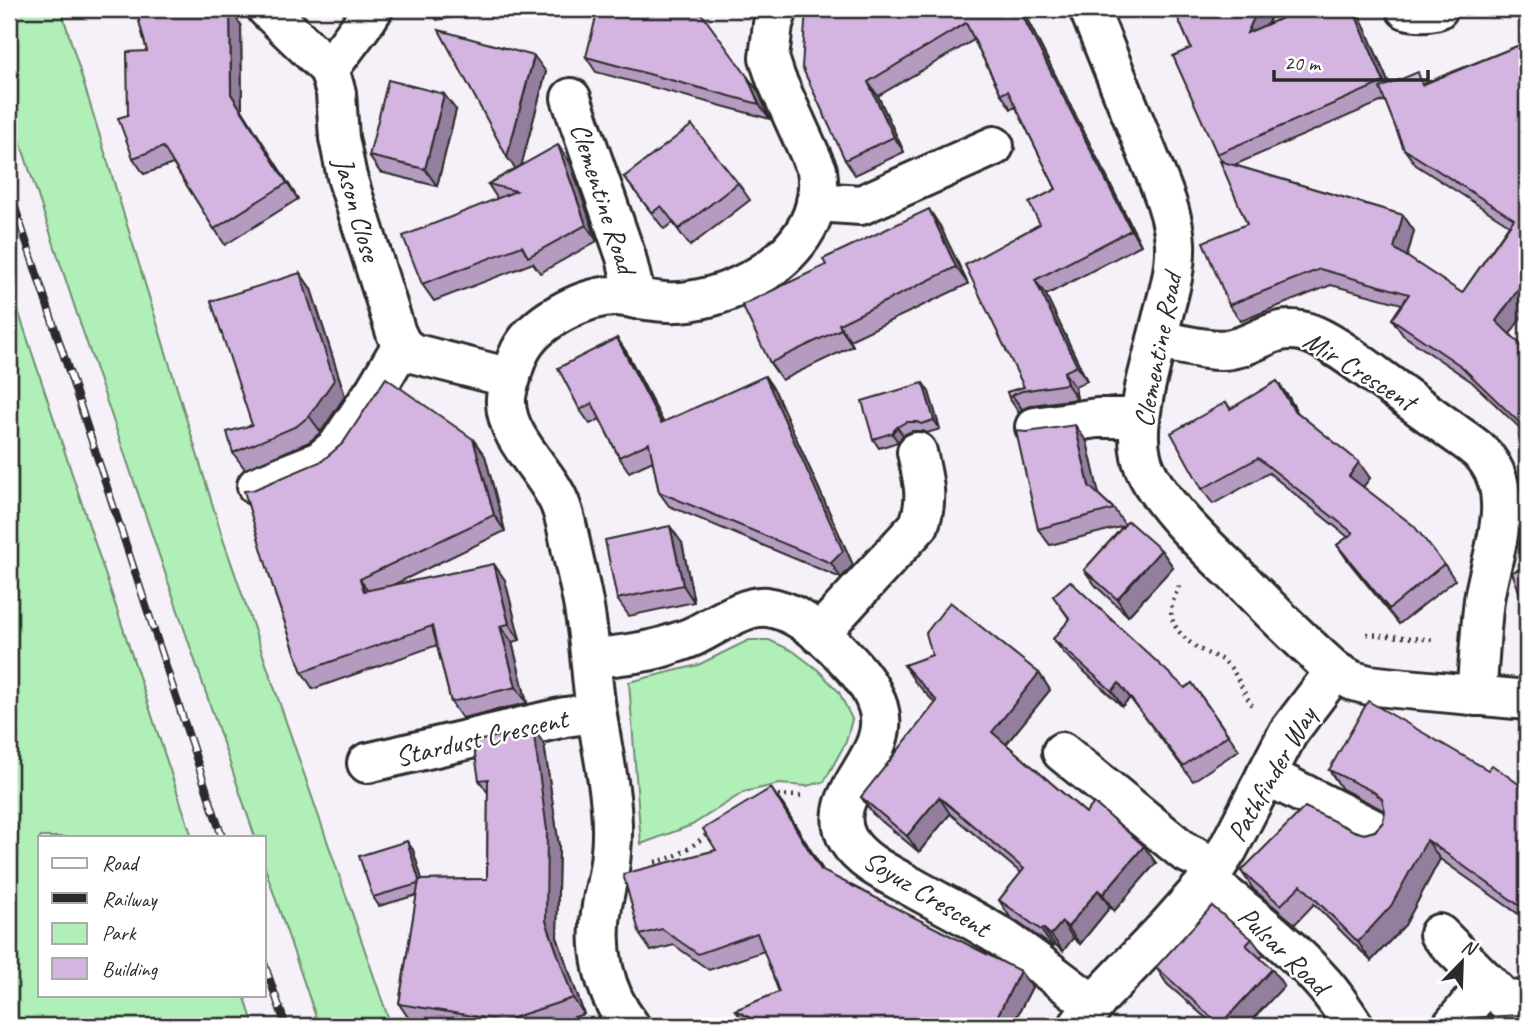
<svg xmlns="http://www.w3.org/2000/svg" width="1536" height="1035" viewBox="0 0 1536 1035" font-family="Caveat,sans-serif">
<rect width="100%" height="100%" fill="#f6f0f9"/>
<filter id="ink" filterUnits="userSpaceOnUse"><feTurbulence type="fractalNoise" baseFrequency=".0143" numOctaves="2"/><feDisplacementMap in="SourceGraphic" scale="14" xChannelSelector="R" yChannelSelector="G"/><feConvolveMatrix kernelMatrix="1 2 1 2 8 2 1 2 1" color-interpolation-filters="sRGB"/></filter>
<g filter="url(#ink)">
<g fill="#b0efb7" stroke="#6e8d71" stroke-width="2">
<polygon points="9,9 61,9 223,539 391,1026 319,1026 264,865 264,837 255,837 77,314 9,108"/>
<polygon points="9,283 192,837 40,837 40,995 244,995 254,1026 9,1026"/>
<polygon points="749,640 769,640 793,651 818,670 839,692 852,719 846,742 824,782 806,786 779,784 744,792 692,825 641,844 629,682 698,665"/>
</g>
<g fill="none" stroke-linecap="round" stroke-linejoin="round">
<g stroke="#2b2b2b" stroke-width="44">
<g id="minor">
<polyline points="267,9 329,69 336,93 339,138 347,177 396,333 402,345 412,353 511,378"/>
<path d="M1089,9L1161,187C1168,205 1174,223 1175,243C1176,266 1170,289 1164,311C1158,337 1151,362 1145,388C1141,411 1136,433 1141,456C1149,496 1211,551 1240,579C1271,611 1302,642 1335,671"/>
<path d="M1406,9C1416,12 1429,12 1438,9"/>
<polyline points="329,69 368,17 373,9"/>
<polyline points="571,98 626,257 636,299"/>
<polyline points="816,202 861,205 994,146"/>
<path d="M1157,340C1178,343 1211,353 1231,349C1257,345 1272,325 1301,331C1326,335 1373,374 1396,390C1414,403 1433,417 1451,430C1464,440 1479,448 1488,461C1517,502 1490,557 1484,600C1480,632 1479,664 1476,696"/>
<polyline points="1035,427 1097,418 1139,418"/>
<polyline points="257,486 320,461 337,447 376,389 402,345"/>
<path d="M819,634L919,525C929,497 923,480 917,452"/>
<path d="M591,659C617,655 644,654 669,645C678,642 686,640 694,636C715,626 744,605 767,607C793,610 817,630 835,647C852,664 871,683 878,707C894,758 822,793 848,840C861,862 890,875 912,887C942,904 975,920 1004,939C1035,960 1064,983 1094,1005"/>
<polyline points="1062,752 1185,852 1216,867"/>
<polyline points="367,763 565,717 596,713"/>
<polyline points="1266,775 1377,831"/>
<path d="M1208,881C1247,913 1289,944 1322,982C1334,995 1344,1011 1354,1026"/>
<polyline points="1439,934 1505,1000 1527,1001"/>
<polyline points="1079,1025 1101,996 1167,927 1206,883 1228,849 1288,733 1335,671 1353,681 1369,685 1396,688 1527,700"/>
<path d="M630,1026C603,992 595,948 602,906C605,888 610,871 611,852C613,834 612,815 610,797C607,770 601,743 597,715C592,686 591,657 587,628C584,602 578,577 572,552C569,536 566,519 560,504C547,471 507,440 506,403C505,394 509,385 511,376C514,366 517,355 523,346C540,319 587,295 618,296C642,298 664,305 689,301C753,292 828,242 817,170L776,79L769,58L773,24L778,9"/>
<polyline points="1452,1026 1488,983"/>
</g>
</g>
<g stroke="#2b2b2b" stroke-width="4.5" stroke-dasharray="2 5" stroke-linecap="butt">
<path d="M1179,586C1175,596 1169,608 1172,618C1175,631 1190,644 1201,650C1211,656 1222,657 1230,667C1239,678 1243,693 1252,705"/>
<polyline points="1367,634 1435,640"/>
<polyline points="771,795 801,796"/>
<path d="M655,862C681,856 690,848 711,831"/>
</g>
<use href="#minor" stroke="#fff" stroke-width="38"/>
<g stroke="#2b2b2b" stroke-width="8">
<g id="rail">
<polyline points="9,189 222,837"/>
<polyline points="264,963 286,1026"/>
</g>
</g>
<use href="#rail" stroke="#fff" stroke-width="5" stroke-dasharray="16" stroke-linecap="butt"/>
</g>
<g fill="#b69bc1" stroke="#2b2b2b" stroke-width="2" fill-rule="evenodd">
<polygon points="136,9 230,10 241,25 242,110 298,199 225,245 173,164 144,174 133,158 147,51"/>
<polygon points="429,9 502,9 437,20"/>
<polygon points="806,9 1025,15 1141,245 1046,295 1087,381 1075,387 1077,399 1032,405 1022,409 1019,413 1007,392 1024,387 1040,224 1056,189 1016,107 1011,109 1001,94 974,40 878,96 904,152 855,175 845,160"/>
<path d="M1174,9H1274L1268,24L1303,9H1357L1389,84L1425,83L1527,42L1510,334L1527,351V435L1472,382L1403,335L1392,319L1402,304L1331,285L1241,321L1229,305L1247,224L1223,162L1217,154L1191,48ZM1385,100L1404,149L1416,165L1509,225L1462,293L1407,257L1414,231L1403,215L1234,165Z"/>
<polygon points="586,57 758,91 770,119 596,72"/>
<polygon points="546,72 521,166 570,162 597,241 540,273 533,263 434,301 422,284 497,198 488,184 515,169"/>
<polygon points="456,110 437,186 380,172 369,156"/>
<polygon points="624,177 738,183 750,200 690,246 673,223 664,229"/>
<polygon points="940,226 968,284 850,340 853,346 782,380 770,363"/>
<polygon points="300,273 311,289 345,396 321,432 309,442 245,469 233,453 252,425"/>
<polygon points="617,338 627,353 663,422 775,391 853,565 841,578 669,506 659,492 653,461 629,472 619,457 600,419 590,424 580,410"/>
<polygon points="929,392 940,429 927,433 923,431 912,431 903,435 898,442 879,448 873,439"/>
<polygon points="1288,396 1297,412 1370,478 1363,487 1444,564 1455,580 1399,624 1348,561 1337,545 1348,537 1269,473 1213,504 1202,489 1226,402 1230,408"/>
<polygon points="1027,432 1087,442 1099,495 1114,509 1125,525 1161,550 1173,567 1128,616 1096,586 1084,570 1124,526 1050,545 1038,529"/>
<polygon points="485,456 505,531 393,585 505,580 520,640 512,642 527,703 462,718 451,702 437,645 313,689 302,672 275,594"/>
<polygon points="682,543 694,602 629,616 617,599"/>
<polygon points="1053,596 1185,688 1192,683 1239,750 1193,781 1130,698 1122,706 1064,653 1053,639 1070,620"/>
<polygon points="904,665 1039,673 1050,690 1006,744 1086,813 1156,863 1114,911 1110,907 1080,944 1073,938 1063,951 1054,944 1053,947 1010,917 999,900 1021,873 950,814 919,852 873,814 861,797 936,704 915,682"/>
<polygon points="544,744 559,846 557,937 584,1014 547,1026 449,1026 410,1020 399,1004 417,895 379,906 373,897 413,850 422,880 487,879 488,793 479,780"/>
<polygon points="1329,770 1488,770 1527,790 1527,920 1440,859 1405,925 1371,961 1314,904 1295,924 1254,890 1241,871 1354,831 1364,834 1375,831 1383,822 1385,811 1342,789"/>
<polygon points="783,805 823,871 1032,987 1012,1026 747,1026 735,1010 779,992 764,951 709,970 674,945 651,951 640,935"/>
<polygon points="1252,939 1264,955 1260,958 1284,986 1246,1026 1215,1026 1167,984 1156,967"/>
</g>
<g fill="#947e9d" stroke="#2b2b2b" stroke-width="2">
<polygon points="1019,9 1021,9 1025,15 1141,245 1131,230"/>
<polygon points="1258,9 1274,9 1257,47 1247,33"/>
<polygon points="1353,9 1357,9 1394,96 1384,82"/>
<polygon points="230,10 241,25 242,110 298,199 231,94"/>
<polygon points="534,56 546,72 519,174 507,157"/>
<polygon points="747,76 758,91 770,119 759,104"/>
<polygon points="868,82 878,96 904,152 894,137"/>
<polygon points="444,94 456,110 437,186 425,169"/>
<polygon points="558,145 570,162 597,241 586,225"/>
<polygon points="929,209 940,226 968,284 956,267"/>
<polygon points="1403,215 1414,231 1405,264 1394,248"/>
<polygon points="300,273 311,289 345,396 321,432 309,416"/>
<polygon points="1527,277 1527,309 1508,337 1496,321"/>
<polygon points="1035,280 1046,295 1087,381 1077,366"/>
<polygon points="839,324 850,340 853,346 841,329"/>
<polygon points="617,338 627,353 671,437 661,423"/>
<polygon points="1064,372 1075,387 1077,399 1067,384"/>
<polygon points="765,376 775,391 853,565 841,578 831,563"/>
<polygon points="1277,381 1288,396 1304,424 1293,409"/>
<polygon points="923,383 929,392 940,429 934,420"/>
<polygon points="1012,395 1022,409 1019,413 1009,398"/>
<polygon points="1075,425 1087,442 1101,503 1089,486"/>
<polygon points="897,427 903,435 898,442 892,433"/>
<polygon points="473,439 485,456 505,531 494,515"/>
<polygon points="1359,462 1370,478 1360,491 1349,476"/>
<polygon points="670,526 682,543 694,602 683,585"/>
<polygon points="1161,550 1173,567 1128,616 1117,599"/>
<polygon points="494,564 505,580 520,640 509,624"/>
<polygon points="360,579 371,596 364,591"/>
<polygon points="500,626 512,642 527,703 516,687"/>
<polygon points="1039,673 1050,690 1003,748 992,732"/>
<polygon points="1119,683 1130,698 1122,706 1112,691"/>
<polygon points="533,728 544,744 559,846 557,937 584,1014 573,998 546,921"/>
<polygon points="771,788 783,805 833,886 821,870"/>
<polygon points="939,797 950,814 919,852 907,836"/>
<polygon points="1427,840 1440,859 1405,925 1371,961 1358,942"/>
<polygon points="407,841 413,850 426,892 420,883"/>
<polygon points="1144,846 1156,863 1114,911 1103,894"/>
<polygon points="1098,890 1110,907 1080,944 1068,927"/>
<polygon points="1062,922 1073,938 1063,951 1051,935"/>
<polygon points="1043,928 1054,944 1053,947 1041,930"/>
<polygon points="1272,969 1284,986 1246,1026 1221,1026 1220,1025"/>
<polygon points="1020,971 1032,987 1012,1026 1001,1026 996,1019"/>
<polygon points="1519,1015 1527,1026 1519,1026"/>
<polygon points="986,1016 993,1026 981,1026"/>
</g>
<g fill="#d4b4e0" stroke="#2b2b2b" stroke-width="2">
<polygon points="136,9 230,10 231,94 287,183 214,229 163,147 133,158 118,118 128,115 127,52 147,51"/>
<polygon points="598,9 698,9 747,76 759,104 586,57"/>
<polygon points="806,9 1019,9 1131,230 1035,280 1077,366 1064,372 1067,384 1022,391 1012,395 1009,398 1007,392 1024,387 965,265 1040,224 1029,203 1056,189 1008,91 1001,94 966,23 868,82 894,137 845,160 802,67"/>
<polygon points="1174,9 1258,9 1247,33 1303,9 1353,9 1384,82 1217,154 1173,56 1191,48"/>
<polygon points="439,30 534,56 507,157"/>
<polygon points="1527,42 1527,277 1496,321 1527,351 1527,430 1461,366 1392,319 1409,294 1320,269 1229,305 1203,242 1247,224 1220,161 1403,215 1394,248 1462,293 1514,219 1404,149 1380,88 1418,72 1422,85"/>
<polygon points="388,80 444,94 425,169 369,156"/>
<polygon points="692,125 738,183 679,229 661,206 652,213 624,177"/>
<polygon points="558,145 586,225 528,257 522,246 422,284 403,236 516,191 488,184"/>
<polygon points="929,209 956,267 839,324 841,329 770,363 742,305 826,265 823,259"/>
<polygon points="300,273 334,380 309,416 297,426 233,453 227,432 252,425 211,301"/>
<polygon points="617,338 661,423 765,376 843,551 831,563 659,492 649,443 619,457 592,403 580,410 558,368"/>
<polygon points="386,378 473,439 494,515 360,579 364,591 494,564 509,624 500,626 516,687 451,702 432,626 302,672 275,594 244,491 253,490 322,461 343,443"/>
<polygon points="1277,381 1293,409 1359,462 1349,476 1414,526 1444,564 1389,609 1337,545 1353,533 1258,458 1202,489 1171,433 1226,402 1230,409"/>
<polygon points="923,383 934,420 921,424 917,422 906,422 897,427 892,433 873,439 862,401"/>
<polygon points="1075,425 1089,486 1114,509 1038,529 1016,431 1027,432"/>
<polygon points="1128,521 1161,550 1117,599 1084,570"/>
<polygon points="670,526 683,585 617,599 605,540"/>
<polygon points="1527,566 1527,613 1512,572"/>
<polygon points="1070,581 1185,688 1192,683 1228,735 1183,766 1119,683 1112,691 1053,639 1070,619 1053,596"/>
<polygon points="950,602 1039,673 992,732 1086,813 1094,803 1144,846 1103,894 1098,890 1068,927 1062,922 1051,935 1043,928 1041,930 999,900 1024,869 939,797 907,836 861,797 937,701 904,665 932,655 926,633"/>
<polygon points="1368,701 1488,770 1492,765 1527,790 1527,911 1427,840 1391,906 1358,942 1301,885 1281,905 1241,871 1305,807 1354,831 1364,834 1375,831 1383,822 1385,811 1382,799 1374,792 1329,770"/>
<polygon points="533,728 547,830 546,921 573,998 503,1021 399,1004 419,880 487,879 488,779 479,780 473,742"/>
<polygon points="771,788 821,870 1020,971 996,1019 986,1016 981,1026 765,1026 735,1010 779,992 757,933 698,954 662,929 640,935 623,874 716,850 703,829"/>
<polygon points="407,841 419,880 418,884 373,897 359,856"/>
<polygon points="1212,906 1252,939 1246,945 1272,969 1220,1025 1156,967"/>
<polygon points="1519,1015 1519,1026 1461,1026 1468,1018"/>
</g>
</g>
<g text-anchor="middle" stroke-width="5" stroke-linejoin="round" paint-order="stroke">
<g font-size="28" fill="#2b2b2b" stroke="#fff">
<text transform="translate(604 198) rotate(72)" y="10">Clementine Road</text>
<text transform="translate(358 209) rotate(74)" y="10">Jason Close</text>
<text transform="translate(1157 350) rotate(-79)" y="10">Clementine Road</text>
<text transform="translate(1360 370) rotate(32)" y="10">Mir Crescent</text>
<text transform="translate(481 737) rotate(-13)" y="10">Stardust Crescent</text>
<text transform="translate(1271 774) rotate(-60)" y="10">Pathfinder Way</text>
<text transform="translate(927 893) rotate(31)" y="10">Soyuz Crescent</text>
<text transform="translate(1284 950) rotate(44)" y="10">Pulsar Road</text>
</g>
</g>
<rect width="1536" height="1035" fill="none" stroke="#fff" stroke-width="35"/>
<rect x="18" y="18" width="1501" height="1000" fill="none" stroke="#2b2b2b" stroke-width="2.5" filter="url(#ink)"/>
<rect x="38" y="836" width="228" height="161" fill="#ffffff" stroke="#aaaaaa" stroke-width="2"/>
<rect x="52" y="858" width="35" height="10" fill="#ffffff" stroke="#aaaaaa" stroke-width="2"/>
<text x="102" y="870" font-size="21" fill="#2b2b2b">Road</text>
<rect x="52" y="893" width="35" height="10" fill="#2b2b2b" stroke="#aaaaaa" stroke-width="2"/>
<text x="102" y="906" font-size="21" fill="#2b2b2b">Railway</text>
<rect x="52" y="923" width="35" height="21" fill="#b0efb7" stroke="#aaaaaa" stroke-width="2"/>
<text x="102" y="940" font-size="21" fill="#2b2b2b">Park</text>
<rect x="52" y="958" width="35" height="21" fill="#d4b4e0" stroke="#aaaaaa" stroke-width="2"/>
<text x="102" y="976" font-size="21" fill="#2b2b2b">Building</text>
<g transform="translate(1462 962) rotate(23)" stroke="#ffffff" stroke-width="5" paint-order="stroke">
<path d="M0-5L12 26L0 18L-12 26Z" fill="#2b2b2b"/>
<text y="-10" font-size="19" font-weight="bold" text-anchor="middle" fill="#2b2b2b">N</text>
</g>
<path d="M1274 70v10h154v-10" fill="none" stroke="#2b2b2b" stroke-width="3.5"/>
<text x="1284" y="70" font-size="21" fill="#2b2b2b" stroke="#ffffff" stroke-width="5" paint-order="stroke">20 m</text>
</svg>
